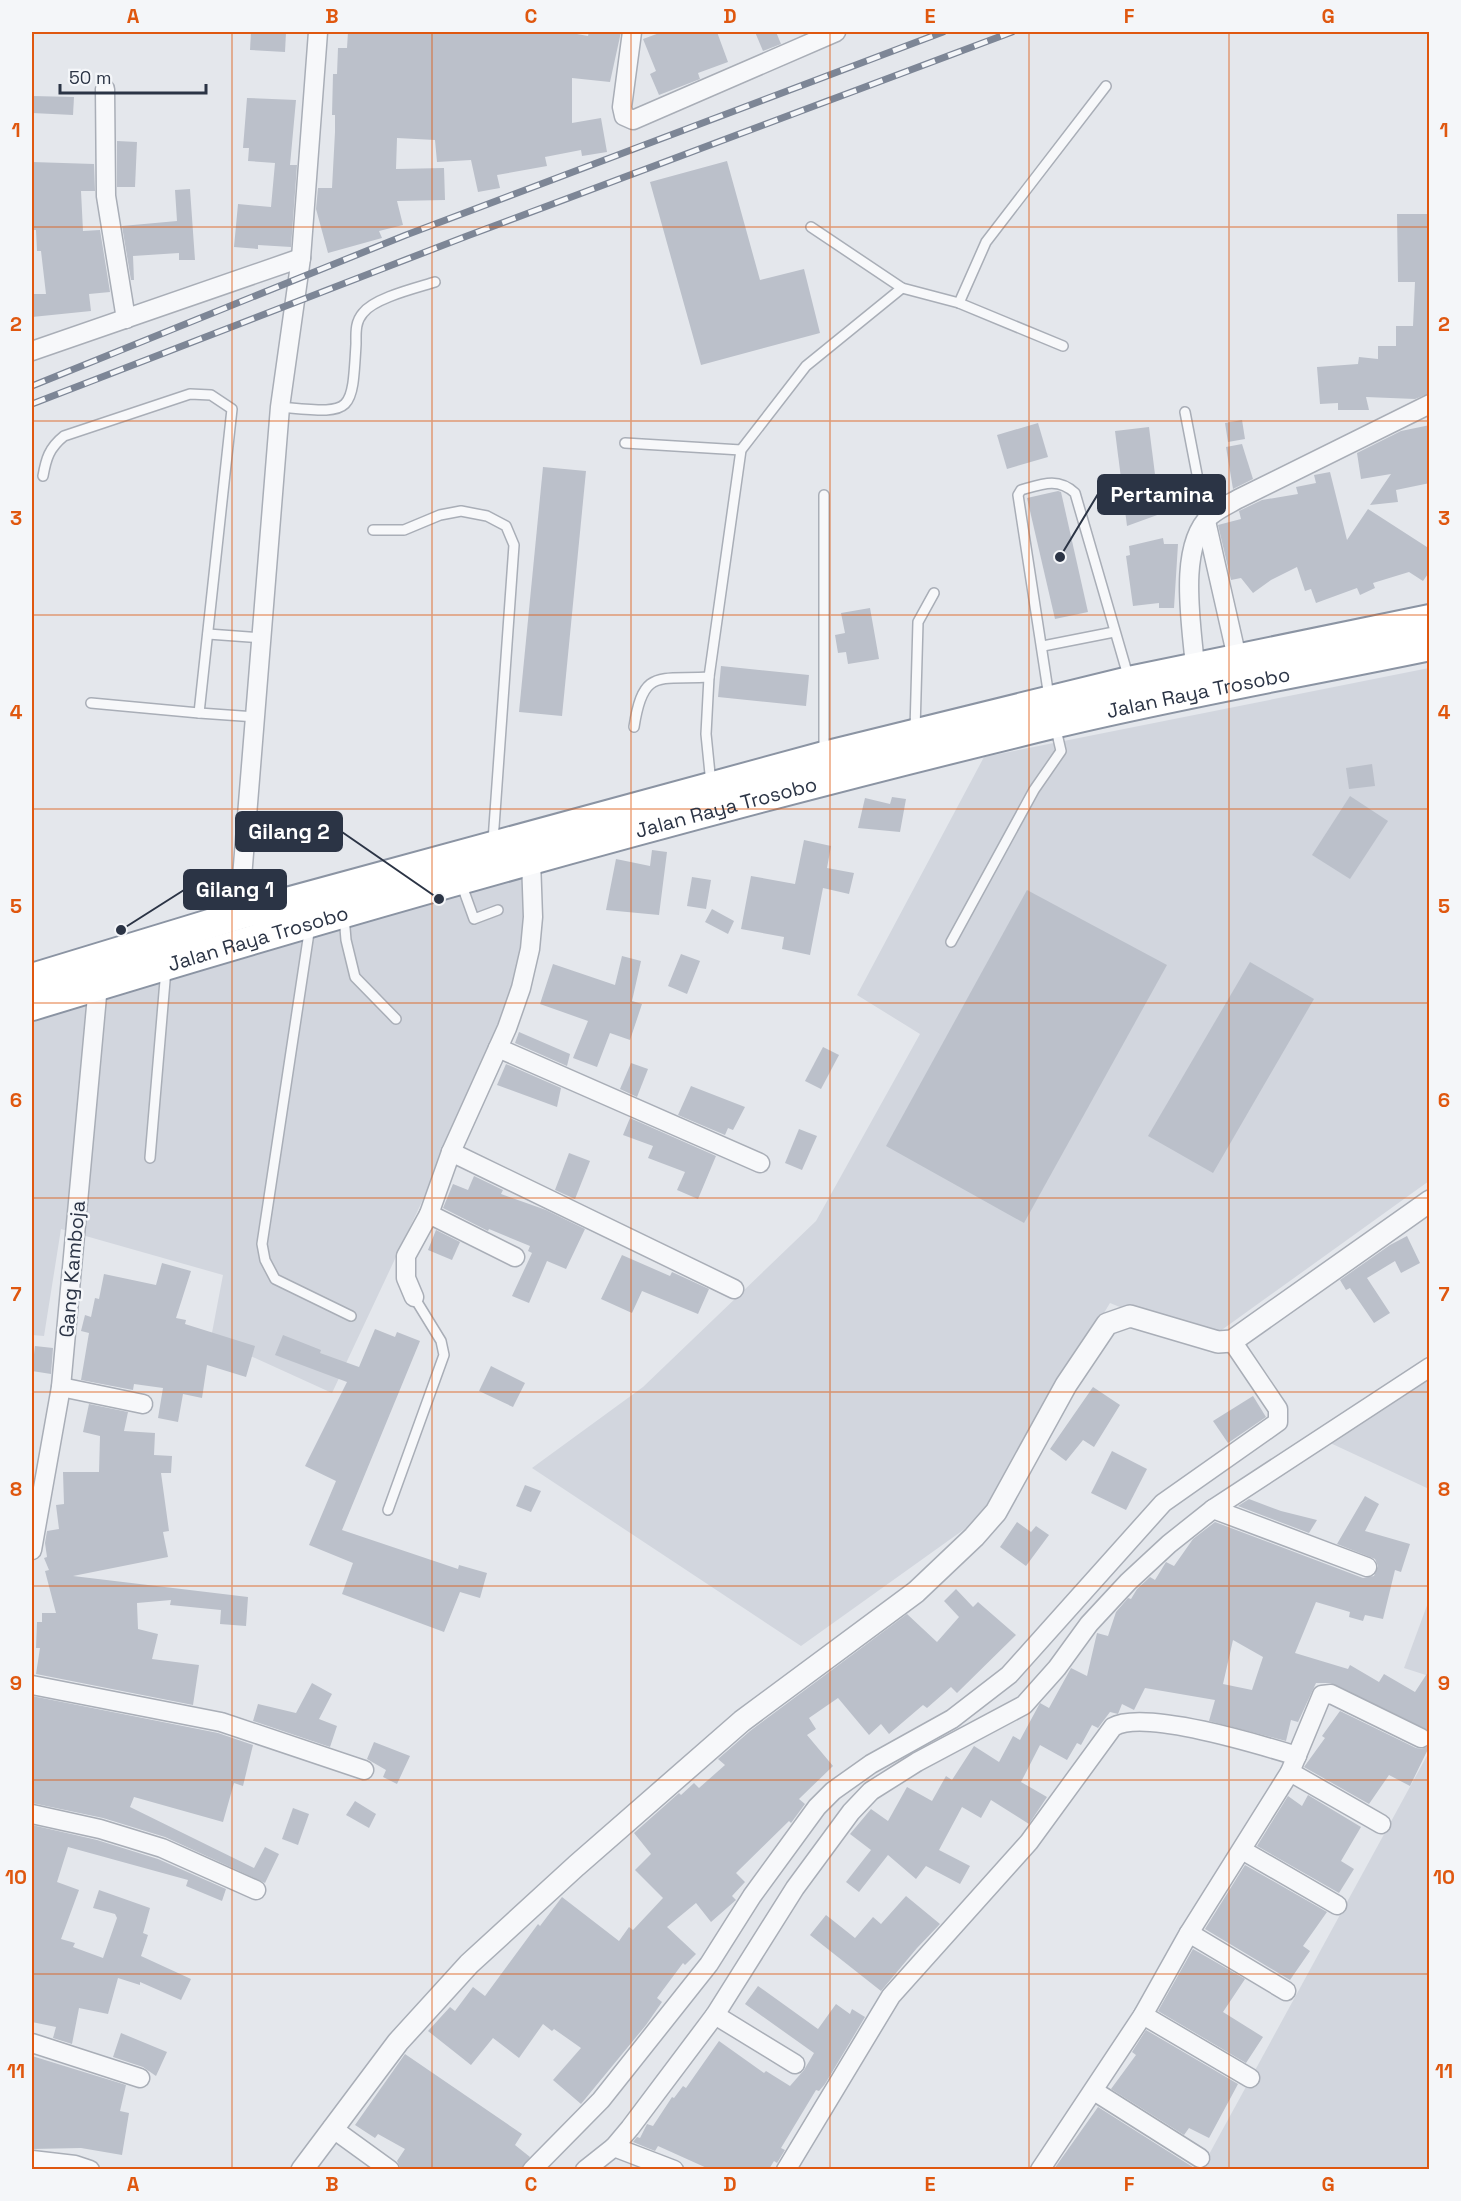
<svg xmlns="http://www.w3.org/2000/svg" width="1461" height="2201" viewBox="0 0 1461 2201" font-family="'Space Grotesk',sans-serif">
<rect width="100%" height="100%" fill="#e4e7ec"/>
<g fill="#d2d6de">
<polygon points="1429,668 1429,1181 1205,1342 1110,1303 980,1518 801,1646 532,1468 643,1387 816,1221 920,1034 857,995 984,757"/>
<polygon points="534,873 535,961 332,1393 211,1338 223,1275 61,1229 44,1336 32,1335 32,1021"/>
<polygon points="1429,1368 1429,1489 1326,1441"/>
<polygon points="1429,1600 1429,1676 1404,1668"/>
<polygon points="1429,1752 1429,2169 1201,2169"/>
</g>
<g fill="#bbc0ca" fill-rule="evenodd">
<polygon points="251,32 286,32 285,52 250,50"/>
<polygon points="348,32 566,32 588,36 589,32 621,32 610,82 572,78 572,123 601,118 607,152 582,156 581,150 545,157 547,166 497,175 500,188 478,192 471,160 437,162 435,140 397,138 396,169 444,168 445,200 397,201 403,225 379,231 382,238 328,253 316,209 318,188 332,188 335,132 335,115 332,115 333,74 337,74 338,48 347,48"/>
<polygon points="662,32 717,32 728,62 698,73 700,79 659,95 650,74 656,71 643,39"/>
<polygon points="755,32 776,32 781,44 763,51"/>
<polygon points="32,96 74,97 73,115 32,113"/>
<polygon points="247,98 296,100 290,165 297,165 291,247 258,245 258,249 234,247 238,204 271,207 275,163 248,161 249,148 243,148"/>
<polygon points="117,141 137,142 135,187 117,187"/>
<polygon points="727,161 760,280 804,269 820,333 701,365 650,182"/>
<polygon points="32,162 94,164 95,191 81,191 83,231 100,230 110,292 89,294 91,311 32,317 32,294 46,294 41,251 37,251 36,230 32,230"/>
<polygon points="190,189 195,260 179,260 179,253 133,256 134,280 131,280 122,226 177,221 175,190"/>
<polygon points="1397,214 1430,214 1430,393 1415,399 1366,397 1369,410 1338,410 1338,403 1320,404 1317,367 1358,364 1359,357 1378,359 1378,346 1396,346 1396,326 1413,326 1415,282 1398,282"/>
<polygon points="1242,420 1245,439 1228,442 1225,423"/>
<polygon points="1038,423 1048,457 1007,469 997,435"/>
<polygon points="1430,425 1430,483 1396,490 1398,502 1370,505 1391,474 1361,479 1357,453 1401,431"/>
<polygon points="1149,427 1160,514 1127,526 1115,431"/>
<polygon points="1242,444 1253,479 1233,489 1226,447"/>
<polygon points="543,467 586,471 562,716 519,712"/>
<polygon points="1330,472 1347,540 1368,509 1430,549 1430,571 1423,581 1409,572 1373,583 1375,588 1360,595 1357,588 1316,603 1311,589 1305,591 1297,567 1271,580 1253,593 1241,578 1231,580 1218,525 1241,519 1239,511 1262,500 1298,494 1296,487 1316,483 1314,475"/>
<polygon points="1058,491 1061,492 1088,612 1055,619 1027,498"/>
<polygon points="1163,538 1164,544 1178,544 1174,608 1159,608 1159,603 1133,606 1126,556 1130,555 1129,546"/>
<polygon points="870,608 879,659 848,664 846,652 838,653 835,635 845,633 841,613"/>
<polygon points="721,666 809,675 806,706 718,697"/>
<polygon points="1372,764 1375,786 1349,789 1346,768"/>
<polygon points="1350,796 1388,821 1350,879 1312,855"/>
<polygon points="892,797 906,799 900,832 858,828 865,798 890,804"/>
<polygon points="804,840 831,846 827,868 854,873 849,894 823,888 810,955 782,949 784,937 741,929 751,876 795,884"/>
<polygon points="652,850 667,852 659,915 606,910 616,859 650,866"/>
<polygon points="692,877 711,880 706,909 687,906"/>
<polygon points="1027,890 1167,965 1024,1223 886,1146"/>
<polygon points="712,909 734,921 728,934 705,922"/>
<polygon points="681,954 700,961 687,994 668,986"/>
<polygon points="622,956 641,961 632,1001 642,1004 630,1040 610,1033 597,1067 573,1058 588,1021 540,1004 553,964 615,985"/>
<polygon points="1250,962 1314,999 1213,1173 1148,1136"/>
<polygon points="519,1032 570,1054 567,1066 515,1043"/>
<polygon points="823,1047 839,1055 821,1089 805,1081"/>
<polygon points="631,1063 648,1069 637,1097 620,1089"/>
<polygon points="506,1064 561,1088 557,1107 497,1085"/>
<polygon points="691,1086 745,1107 733,1130 728,1128 725,1135 678,1115"/>
<polygon points="630,1118 716,1156 698,1199 677,1190 685,1172 648,1158 653,1146 623,1135"/>
<polygon points="799,1129 817,1136 802,1170 785,1163"/>
<polygon points="569,1153 590,1161 575,1199 555,1190"/>
<polygon points="474,1176 503,1190 501,1194 546,1210 585,1229 566,1269 547,1261 529,1303 512,1296 532,1253 528,1251 530,1246 489,1229 488,1231 443,1208 453,1184 468,1190"/>
<polygon points="436,1230 460,1242 452,1260 428,1250"/>
<polygon points="1407,1236 1420,1263 1401,1273 1395,1261 1367,1278 1390,1313 1374,1323 1350,1288 1346,1290 1340,1280 1390,1245"/>
<polygon points="622,1255 670,1276 672,1272 709,1289 698,1314 642,1291 632,1313 601,1299"/>
<polygon points="162,1263 191,1271 176,1318 186,1320 185,1324 255,1346 246,1377 207,1365 202,1398 183,1394 178,1422 158,1418 163,1388 134,1384 133,1390 81,1380 89,1333 81,1331 85,1315 91,1317 95,1298 99,1299 104,1274 156,1285"/>
<polygon points="375,1329 395,1337 397,1332 420,1341 342,1530 458,1569 459,1565 487,1573 480,1598 460,1592 444,1632 342,1594 353,1563 309,1545 336,1481 305,1466 347,1382 275,1355 283,1335 321,1350 320,1353 359,1367"/>
<polygon points="35,1346 53,1348 51,1374 32,1371"/>
<polygon points="491,1366 525,1383 513,1407 479,1391"/>
<polygon points="1093,1387 1120,1405 1094,1447 1083,1440 1066,1461 1050,1449"/>
<polygon points="1253,1396 1266,1417 1228,1443 1213,1421"/>
<polygon points="89,1404 128,1412 124,1431 155,1433 154,1455 172,1456 171,1473 161,1473 169,1531 163,1532 168,1557 73,1576 248,1597 246,1626 220,1624 221,1610 170,1605 171,1600 137,1603 138,1629 158,1634 152,1659 199,1665 193,1705 36,1674 40,1648 36,1648 37,1622 42,1622 42,1613 56,1613 45,1571 49,1570 44,1558 47,1557 45,1543 47,1531 59,1529 56,1505 64,1504 63,1472 99,1472 100,1436 83,1432"/>
<polygon points="1112,1451 1147,1469 1126,1510 1091,1493"/>
<polygon points="525,1485 541,1491 531,1512 516,1506"/>
<path d="M1365,1496L1379,1504L1365,1531L1410,1544L1401,1572L1395,1570L1383,1619L1365,1615L1363,1621L1349,1617L1350,1612L1316,1602L1295,1653L1348,1669L1350,1665L1379,1682L1384,1674L1415,1692L1430,1669V1731L1330,1683H1316L1298,1722L1291,1720L1286,1741L1209,1721L1215,1700L1145,1688L1134,1710L1122,1704L1118,1714L1110,1712L1098,1728L1092,1725L1081,1745L1077,1743L1067,1760L1040,1745L1021,1782L1047,1797L1029,1824L991,1800L981,1818L962,1807L939,1850L970,1866L960,1884L926,1866L916,1879L888,1855L859,1892L846,1882L871,1850L850,1834L871,1809L888,1821L907,1787L932,1801L946,1776L952,1780L974,1746L999,1762L1013,1736L1020,1740L1040,1703L1049,1708L1071,1668L1087,1676L1097,1633L1108,1636L1116,1612L1128,1598L1131,1599L1137,1589L1150,1577L1155,1580L1166,1562L1174,1566L1193,1539L1215,1522L1363,1578L1374,1576L1378,1566L1375,1559L1337,1544ZM1233,1640L1263,1657L1252,1690L1223,1684Z"/>
<polygon points="1249,1499 1281,1511 1317,1520 1309,1533 1238,1506"/>
<polygon points="1017,1522 1031,1532 1036,1526 1049,1535 1026,1566 1000,1547"/>
<polygon points="956,1589 973,1607 978,1602 1016,1635 957,1693 951,1687 927,1708 923,1705 889,1734 881,1724 869,1735 838,1698 809,1718 816,1729 807,1735 833,1766 799,1799 805,1804 791,1823 789,1821 736,1873 745,1882 732,1896 736,1900 711,1922 696,1903 667,1927 696,1954 685,1965 683,1963 657,1998 662,2002 646,2025 581,2104 553,2080 581,2048 554,2029 552,2031 543,2024 519,2058 493,2038 471,2065 428,2031 450,2007 455,2011 473,1987 485,1996 538,1924 540,1926 562,1897 619,1941 629,1927 633,1930 663,1898 635,1870 651,1854 634,1833 679,1793 681,1795 694,1783 699,1788 725,1765 718,1759 750,1731 907,1614 937,1642 959,1617 944,1601"/>
<polygon points="312,1683 332,1694 319,1719 337,1726 330,1747 253,1721 258,1704 296,1713"/>
<polygon points="32,1696 218,1733 253,1745 243,1786 234,1783 223,1822 134,1797 130,1807 254,1868 265,1847 279,1854 265,1883 165,1837 103,1818 32,1803"/>
<polygon points="1340,1711 1416,1748 1422,1749 1430,1745 1410,1786 1389,1775 1369,1804 1304,1767 1325,1738 1322,1736"/>
<polygon points="374,1742 410,1756 397,1784 383,1777 386,1770 367,1759"/>
<polygon points="1308,1795 1361,1827 1341,1861 1354,1869 1339,1893 1257,1846 1288,1796 1302,1806"/>
<polygon points="355,1801 376,1814 369,1828 346,1815"/>
<polygon points="293,1808 309,1814 298,1845 282,1839"/>
<polygon points="32,1825 97,1840 158,1859 226,1889 222,1901 186,1886 188,1880 68,1847 57,1882 79,1890 61,1939 75,1943 73,1947 103,1958 117,1918 115,1914 93,1908 99,1890 150,1908 143,1933 148,1935 141,1956 191,1979 181,2000 140,1982 140,1985 118,1978 108,2014 79,2008 72,2044 53,2038 56,2027 32,2022"/>
<polygon points="1245,1865 1327,1912 1303,1946 1310,1951 1290,1980 1205,1929"/>
<polygon points="906,1896 940,1924 917,1948 881,1991 810,1935 826,1915 855,1938 873,1917 881,1924"/>
<polygon points="1193,1949 1245,1979 1223,2012 1263,2037 1246,2063 1158,2011"/>
<polygon points="758,1986 818,2029 836,2004 850,2014 852,2009 865,2017 825,2084 819,2091 816,2090 781,2148 785,2150 777,2163 774,2161 769,2169 709,2169 658,2146 655,2151 633,2142 637,2137 640,2138 647,2124 653,2126 672,2097 674,2098 683,2086 686,2088 719,2041 764,2073 766,2071 790,2086 804,2070 814,2053 745,2004"/>
<polygon points="1146,2030 1238,2084 1209,2138 1189,2128 1184,2135 1111,2089 1136,2055 1132,2052"/>
<polygon points="121,2033 167,2052 156,2076 143,2067 113,2057"/>
<polygon points="405,2054 522,2134 515,2145 530,2157 521,2169 401,2169 397,2161 405,2149 378,2134 375,2138 355,2125"/>
<polygon points="32,2056 126,2085 120,2111 129,2113 122,2155 81,2148 32,2149"/>
<polygon points="1098,2107 1188,2164 1196,2169 1054,2169"/>
</g>
<g fill="none" stroke-linecap="round" stroke-linejoin="round">
<g stroke="#a9aeb7" stroke-width="12">
<g id="service">
<polyline points="811,227 902,288 959,303 1063,346"/>
<polyline points="959,303 986,242 1106,86"/>
<path d="M280,407C352,413 352,417 356,344C356,333 355,322 363,313C374,298 416,288 435,282"/>
<polyline points="1185,412 1206,521"/>
<polyline points="625,443 741,450"/>
<path d="M43,476C46,459 49,448 64,436L190,394L211,395L232,409L199,713L91,703"/>
<polyline points="824,495 824,754"/>
<polyline points="373,530 404,530 440,515 461,511 487,516 506,526 514,545 493,841"/>
<polyline points="208,634 262,638"/>
<polyline points="1043,646 1114,632"/>
<path d="M1049,697L1018,495L1021,490C1042,484 1058,477 1075,493L1129,679"/>
<polyline points="199,713 256,717"/>
<path d="M634,727C643,668 658,680 709,677"/>
<polyline points="915,730 918,622 934,593"/>
<polyline points="711,784 706,734 709,677 741,450 806,366 902,288"/>
<polyline points="461,883 474,919 498,910"/>
<polyline points="344,916 346,940 355,977 396,1019"/>
<polyline points="310,926 262,1244 265,1260 275,1279 351,1316"/>
<polyline points="951,942 1034,790 1061,751 1055,725"/>
<polyline points="150,1158 166,969"/>
<polyline points="388,1510 444,1355 441,1341 414,1297"/>
</g>
</g>
<g stroke="#a9aeb7" stroke-width="21">
<g id="minor">
<polyline points="632,32 622,107 624,116 633,120 836,32"/>
<polyline points="105,89 106,196 126,319"/>
<polyline points="32,351 301,258"/>
<polyline points="1206,521 1237,658"/>
<path d="M1195,667C1192,626 1177,547 1210,516C1218,509 1229,504 1238,499L1430,404"/>
<polyline points="239,915 280,407 301,258 318,32"/>
<polyline points="498,1048 760,1163"/>
<polyline points="451,1152 734,1289"/>
<polyline points="429,1214 515,1257"/>
<polyline points="414,1297 406,1278 406,1256 429,1214 451,1152 507,1028 521,988 530,949 533,917 531,860"/>
<polyline points="61,1387 143,1404"/>
<polyline points="1213,1509 1367,1567"/>
<polyline points="32,1550 61,1387 98,985"/>
<polyline points="32,1685 221,1722 364,1770"/>
<polyline points="1290,1772 1381,1824"/>
<polyline points="32,1814 100,1829 162,1848 256,1890"/>
<polyline points="1242,1850 1337,1905"/>
<polyline points="1189,1933 1286,1991"/>
<polyline points="715,2015 795,2064"/>
<polyline points="1143,2015 1250,2078"/>
<polyline points="32,2043 140,2078"/>
<polyline points="1094,2091 1200,2158"/>
<polyline points="332,2128 390,2170"/>
<polyline points="614,2147 674,2170"/>
<polyline points="32,2160 75,2165 90,2170"/>
<polyline points="532,2170 601,2100 709,1964 752,1896 817,1807 833,1791 871,1764 952,1719 1009,1675 1163,1503 1278,1422 1278,1409 1232,1341"/>
<polyline points="585,2170 614,2147 630,2128 715,2015 795,1888 851,1812 871,1791 917,1762 1024,1705 1057,1668 1089,1624 1128,1582 1169,1544 1213,1509 1430,1367"/>
<path d="M786,2170L891,1996L1029,1842L1113,1727C1143,1709 1261,1745 1297,1756"/>
<polyline points="1040,2170 1143,2015 1189,1933 1290,1772 1322,1695 1331,1694 1421,1738"/>
</g>
</g>
<g stroke="#a9aeb7" stroke-width="24">
<polyline id="tertiary" points="302,2170 398,2042 469,1964 576,1866 742,1721 916,1592 974,1537 996,1512 1066,1385 1107,1324 1130,1316 1218,1342 1232,1341 1430,1201"/>
</g>
<g stroke="#8b94a3" stroke-width="32">
<g id="trunk">
<polyline points="32,978 239,915 824,756 1129,681 1430,619"/>
<path id="s1" d="M32,1006C369,903 710,807 1053,724C1177,694 1304,672 1430,646"/>
</g>
</g>
<use href="#service" stroke="#f7f8fa" stroke-width="9"/>
<use href="#minor" stroke="#f7f8fa" stroke-width="18"/>
<use href="#tertiary" stroke="#f7f8fa" stroke-width="21"/>
<use href="#trunk" stroke="#fff" stroke-width="28"/>
<g stroke="#7d8696" stroke-width="7">
<g id="rail">
<polyline points="32,386 406,235 943,32"/>
<polyline points="32,404 467,236 1012,32"/>
</g>
</g>
<use href="#rail" stroke="#f4f6f9" stroke-width="4.5" stroke-dasharray="14" stroke-linecap="butt"/>
</g>
<path fill="none" stroke="#df570f" stroke-width="1.5" stroke-opacity="0.55" d="M232,32V2170M432,32V2170M631,32V2170M830,32V2170M1029,32V2170M1229,32V2170M32,227H1430M32,421H1430M32,615H1430M32,809H1430M32,1003H1430M32,1198H1430M32,1392H1430M32,1586H1430M32,1780H1430M32,1974H1430"/>
<g text-anchor="middle" stroke-width="5" stroke-linejoin="round" paint-order="stroke">
<g font-size="20" fill="#2b3445" stroke="#f4f6f9">
<text dy="7" stroke="none"><textPath href="#s1" startOffset="1208">Jalan Raya Trosobo</textPath></text>
<text dy="7" stroke="none"><textPath href="#s1" startOffset="722">Jalan Raya Trosobo</textPath></text>
<text dy="7" stroke="none"><textPath href="#s1" startOffset="236">Jalan Raya Trosobo</textPath></text>
<text transform="translate(72 1269) rotate(-85)" y="7">Gang Kamboja</text>
</g>
</g>
<path fill="none" stroke="#2b3445" stroke-width="2" d="M1060 557L1098 494M439 899L342 832M121 930L184 890"/>
<g fill="#2b3445" stroke="#f4f6f9" stroke-width="2">
<circle cx="1060" cy="557" r="6"/>
<circle cx="439" cy="899" r="6"/>
<circle cx="121" cy="930" r="6"/>
</g>
<g fill="#2b3445" stroke="#2b3445" stroke-width="2">
<rect x="1098" y="475" width="127" height="39" rx="6"/>
<rect x="236" y="812" width="106" height="39" rx="6"/>
<rect x="184" y="870" width="102" height="39" rx="6"/>
</g>
<g font-size="21" text-anchor="middle" font-weight="bold" fill="#fff">
<text x="1162" y="502">Pertamina</text>
<text x="289" y="839">Gilang 2</text>
<text x="235" y="897">Gilang 1</text>
</g>
<rect width="1461" height="2201" fill="none" stroke="#f4f6f9" stroke-width="66"/>
<path d="M60 84v9h146v-9" fill="none" stroke="#2b3445" stroke-width="3"/>
<text x="69" y="84" font-size="18" fill="#2b3445" stroke="#f4f6f9" stroke-width="4.5" paint-order="stroke">50 m</text>
<rect x="33" y="33" width="1395" height="2135" fill="none" stroke="#df570f" stroke-width="2"/>
<g font-size="20" text-anchor="middle" font-weight="bold" fill="#df570f">
<text x="133" y="23">A</text>
<text x="332" y="23">B</text>
<text x="531" y="23">C</text>
<text x="730" y="23">D</text>
<text x="930" y="23">E</text>
<text x="1129" y="23">F</text>
<text x="1328" y="23">G</text>
<text x="16" y="137">1</text>
<text x="1444" y="137">1</text>
<text x="16" y="331">2</text>
<text x="1444" y="331">2</text>
<text x="16" y="525">3</text>
<text x="1444" y="525">3</text>
<text x="16" y="719">4</text>
<text x="1444" y="719">4</text>
<text x="16" y="913">5</text>
<text x="1444" y="913">5</text>
<text x="16" y="1107">6</text>
<text x="1444" y="1107">6</text>
<text x="16" y="1301">7</text>
<text x="1444" y="1301">7</text>
<text x="16" y="1496">8</text>
<text x="1444" y="1496">8</text>
<text x="16" y="1690">9</text>
<text x="1444" y="1690">9</text>
<text x="16" y="1884">10</text>
<text x="1444" y="1884">10</text>
<text x="16" y="2078">11</text>
<text x="1444" y="2078">11</text>
<text x="133" y="2191">A</text>
<text x="332" y="2191">B</text>
<text x="531" y="2191">C</text>
<text x="730" y="2191">D</text>
<text x="930" y="2191">E</text>
<text x="1129" y="2191">F</text>
<text x="1328" y="2191">G</text>
</g>
</svg>
